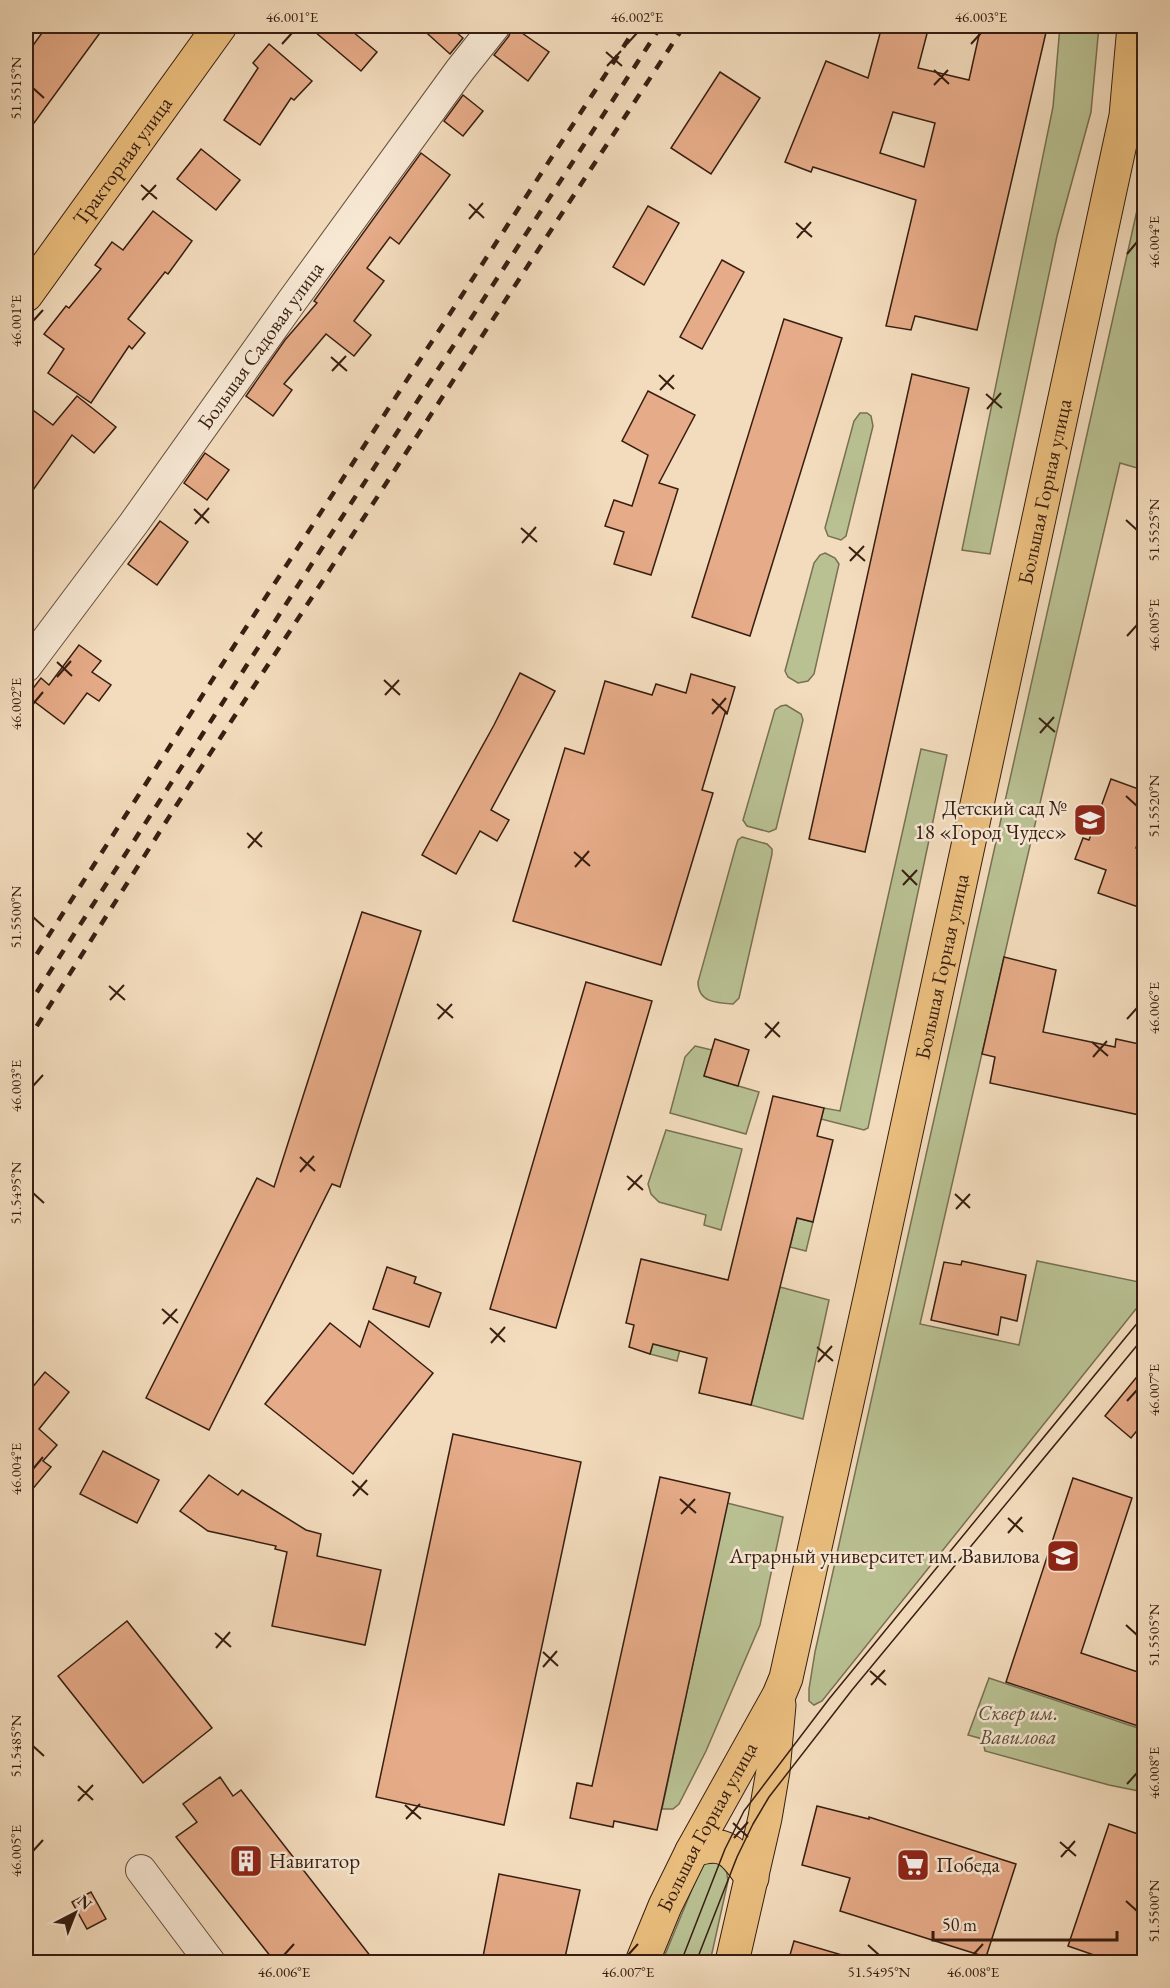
<svg xmlns="http://www.w3.org/2000/svg" width="1170" height="1988" viewBox="0 0 1170 1988" font-family="'EB Garamond',serif">
<rect width="100%" height="100%" fill="#f3dcbd"/>
<filter id="stains"><feTurbulence type="fractalNoise" baseFrequency=".00333" numOctaves="4"/><feColorMatrix values="0 0 0 0 .2 0 0 0 0 .09 0 0 0 0 .02 0 0 0 .5 -.17"/></filter>
<radialGradient id="worn" r=".72"><stop offset=".6" stop-color="#630" stop-opacity="0"/><stop offset="1" stop-color="#630" stop-opacity=".3"/></radialGradient>
<g fill="#b9c193" stroke="#787052" stroke-width="1.5">
<polygon points="1060,26 1099,26 1091,112 1057,236 990,554 962,550 1053,107"/>
<polygon points="1144,179 1144,470 1120,463 1013,918 920,1324 1019,1345 1037,1261 1144,1283 1144,1299 822,1701 814,1705 809,1701 809,1689 815,1652"/>
<polygon points="860,413 867,413 871,416 873,426 846,536 841,540 828,536 825,528 854,421"/>
<polygon points="825,553 835,558 839,564 814,674 808,681 798,683 788,677 785,671 814,563 820,555"/>
<polygon points="786,705 801,714 803,720 776,829 769,832 747,826 743,820 775,710 781,706"/>
<polygon points="921,749 947,755 868,1128 864,1130 821,1119 824,1108 840,1111"/>
<path d="M742,837L767,844L772,849V854L739,998L733,1004C716,1003 698,1002 698,982L736,846L738,840Z"/>
<polygon points="695,1046 712,1050 704,1076 759,1092 746,1134 670,1113 685,1057"/>
<polygon points="666,1130 742,1149 721,1230 704,1225 706,1215 659,1202 651,1194 648,1184"/>
<polygon points="797,1218 813,1222 806,1251 790,1247"/>
<polygon points="780,1287 829,1300 803,1419 751,1405"/>
<polygon points="656,1330 683,1338 677,1361 650,1354"/>
<polygon points="727,1503 783,1517 760,1625 706,1751 679,1804 673,1809 662,1809"/>
<polygon points="989,1678 1144,1730 1144,1792 1109,1785 985,1751 983,1741 979,1738 968,1735"/>
<polygon points="709,1860 718,1862 726,1868 728,1881 710,1962 662,1962 702,1865"/>
</g>
<g fill="#e6ab88" stroke="#371e11" stroke-width="1.5" fill-rule="evenodd">
<polygon points="47,26 105,26 26,134 26,55"/>
<polygon points="308,26 346,26 377,52 361,71"/>
<polygon points="419,26 449,26 463,38 450,54"/>
<polygon points="512,26 549,52 528,81 494,55 509,36"/>
<path d="M882,26H929L918,68L969,80L981,26H1037L1047,28L977,330L915,316L911,330L886,326L916,200L813,167L811,172L785,162L826,61L868,78ZM893,112L935,123L924,167L880,153Z"/>
<polygon points="269,44 312,81 294,100 291,98 260,145 224,120 258,68 253,63"/>
<polygon points="720,72 760,98 711,174 671,148"/>
<polygon points="463,95 483,111 463,136 444,121"/>
<polygon points="201,149 240,180 216,210 177,179"/>
<polygon points="421,153 450,175 399,244 390,237 367,268 384,281 354,321 371,335 354,356 326,334 284,384 292,390 273,416 246,396 285,340 317,303 314,301"/>
<polygon points="648,206 679,223 644,285 613,267"/>
<polygon points="153,211 192,241 168,274 165,272 128,319 145,333 132,349 129,346 91,403 48,373 64,349 44,334 66,306 69,308 101,269 95,265 112,242 123,250"/>
<polygon points="722,260 744,272 702,349 680,337"/>
<polygon points="784,319 842,338 750,636 692,617"/>
<polygon points="912,374 969,388 865,852 809,839"/>
<polygon points="648,391 695,415 659,483 678,489 651,575 614,564 624,532 605,526 614,500 632,506 648,455 622,441"/>
<polygon points="77,396 116,427 94,453 72,435 26,500 26,405 53,425"/>
<polygon points="205,453 229,470 207,500 184,483"/>
<polygon points="160,521 188,542 157,585 128,564"/>
<polygon points="79,645 101,661 92,672 111,685 99,701 87,693 64,724 27,696 41,678 49,685"/>
<polygon points="520,673 555,691 491,810 509,820 497,841 480,831 456,874 422,855 494,725"/>
<polygon points="691,674 735,687 727,714 725,713 702,790 713,793 661,965 513,921 565,748 584,754 605,681 652,695 656,684 686,693"/>
<polygon points="1111,779 1144,791 1144,824 1136,848 1144,851 1144,909 1098,893 1106,870 1075,859 1083,838 1089,840"/>
<polygon points="362,912 421,931 340,1187 332,1184 209,1430 146,1398 257,1178 274,1187"/>
<polygon points="1004,957 1056,970 1043,1032 1115,1047 1116,1039 1144,1045 1144,1116 990,1083 995,1057 982,1054"/>
<polygon points="586,982 652,1001 556,1328 490,1309"/>
<polygon points="715,1039 749,1050 738,1086 704,1076"/>
<polygon points="773,1096 824,1108 817,1136 833,1140 813,1222 797,1218 751,1405 699,1393 707,1358 653,1344 650,1354 629,1347 634,1325 626,1323 641,1259 728,1280"/>
<polygon points="962,1261 1026,1275 1017,1321 1001,1317 998,1335 931,1320 944,1262 961,1265"/>
<polygon points="387,1267 416,1277 414,1283 441,1293 429,1327 373,1309"/>
<polygon points="369,1321 433,1373 353,1474 265,1404 330,1323 360,1347"/>
<polygon points="1144,1368 1144,1422 1131,1438 1105,1416"/>
<polygon points="45,1372 69,1392 39,1429 57,1445 43,1461 51,1467 26,1497 26,1395"/>
<polygon points="453,1434 581,1462 504,1825 376,1797"/>
<polygon points="103,1451 159,1480 137,1523 80,1494"/>
<polygon points="209,1475 238,1495 242,1490 306,1530 321,1534 317,1556 381,1570 365,1645 272,1626 287,1552 275,1549 276,1546 208,1531 180,1511"/>
<polygon points="660,1477 730,1493 657,1830 614,1821 613,1827 570,1818 577,1783 592,1786"/>
<polygon points="1073,1478 1132,1498 1081,1653 1144,1674 1144,1728 1006,1682"/>
<polygon points="127,1621 212,1728 143,1783 58,1676"/>
<polygon points="220,1777 233,1796 241,1790 375,1962 275,1962 176,1837 197,1822 183,1804"/>
<polygon points="817,1806 869,1819 869,1817 1016,1864 986,1957 840,1911 850,1878 802,1865"/>
<polygon points="1109,1824 1144,1836 1144,1962 1114,1962 1068,1946"/>
<polygon points="499,1874 580,1890 564,1962 482,1962"/>
<polygon points="91,1892 106,1919 87,1929 72,1902"/>
<polygon points="794,1941 849,1957 849,1962 788,1962"/>
</g>
<g fill="none" stroke-linecap="round" stroke-linejoin="round">
<g stroke="#664e3c" stroke-width="32">
<g id="minor">
<path id="s1" d="M26,667L134,523L292,301L460,70L495,26"/>
<polyline points="141,1870 210,1962"/>
</g>
</g>
<g stroke="#371e11" stroke-width="35">
<g id="major">
<path id="s2" d="M26,295L220,26"/>
<path d="M692,1851C725,1838 735,1853 752,1878"/>
<path id="s3" d="M642,1962L665,1906L692,1851L779,1695L786,1678L873,1285L1126,116L1134,26"/>
<polyline points="732,1962 765,1818 773,1771 779,1705"/>
</g>
</g>
<use href="#minor" stroke="#f7e8d4" stroke-width="30"/>
<use href="#major" stroke="#eabe7e" stroke-width="33"/>
<g stroke="#371e11" stroke-width="1.5">
<polyline points="681,1962 725,1849 744,1811 829,1699 1144,1315"/>
<polyline points="696,1962 737,1857 753,1824 769,1797 852,1690 1144,1337"/>
</g>
<g stroke="#371e11" stroke-width="4.5" stroke-dasharray="10 10" stroke-linecap="butt">
<polyline points="26,971 234,646 637,26"/>
<polyline points="26,1009 322,548 661,26"/>
<polyline points="26,1043 176,806 684,26"/>
</g>
</g>
<path fill="none" stroke="#371e11" stroke-width="2" d="M282,44L292,33M627,44L637,33M971,44L981,33M606,52L622,66M607,66L621,51M934,70L949,84M934,85L948,70M33,88L44,98M141,185L157,199M142,200L156,185M469,204L484,218M469,219L483,203M796,223L812,237M797,238L811,222M1127,254L1137,242M33,321L43,310M331,357L347,371M332,371L346,356M659,375L674,389M660,390L674,375M986,394L1002,408M987,409L1001,393M194,509L209,523M1126,520L1137,530M195,524L209,508M521,528L537,542M522,543L536,527M849,547L865,561M850,561L864,546M1127,636L1137,625M57,662L72,676M57,677L71,661M384,680L400,695M385,695L399,680M712,699L727,713M33,704L43,692M712,714L726,698M1039,718L1055,732M1040,733L1054,717M1126,796L1137,806M247,833L262,847M248,848L262,832M574,852L590,866M575,867L589,851M902,870L917,885M903,885L917,870M33,917L44,927M109,986L125,1000M110,1000L124,985M437,1004L453,1018M438,1019L452,1004M1127,1019L1137,1008M765,1023L780,1037M765,1038L779,1022M1092,1042L1108,1056M1093,1057L1107,1041M33,1086L43,1075M300,1157L315,1171M300,1172L314,1156M627,1176L643,1190M628,1190L642,1175M33,1193L44,1203M955,1194L970,1208M956,1209L970,1194M162,1309L178,1323M163,1324L177,1309M490,1328L505,1342M491,1343L505,1327M817,1347L833,1361M818,1362L832,1346M1127,1401L1137,1390M33,1469L43,1457M352,1481L368,1495M353,1496L367,1480M680,1499L696,1513M681,1514L695,1499M1008,1518L1023,1532M1008,1533L1022,1517M1126,1625L1137,1635M215,1633L231,1647M216,1648L230,1632M543,1652L558,1666M543,1667L557,1651M870,1671L886,1685M871,1685L885,1670M33,1746L44,1756M1127,1784L1137,1773M78,1786L93,1800M78,1801L93,1785M405,1805L421,1819M406,1819L420,1804M733,1823L748,1837M734,1838L748,1822M1060,1842L1076,1856M33,1851L43,1840M1061,1857L1075,1841M1126,1901L1137,1911M868,1945L879,1955M284,1955L294,1944M628,1955L638,1944M973,1955L983,1944"/>
<defs>
<g id="school-square" transform="scale(1.725)"><rect x="-9" y="-9" width="18" height="18" rx="4" fill="#8f2418" stroke="#f7e8d4"/><path d="M0-5L7-2L0 1L-7-2ZM-4 1L0 2.5L4 1V4Q0 6-4 4Z" fill="#fff"/></g>
<g id="university-square" transform="scale(1.725)"><rect x="-9" y="-9" width="18" height="18" rx="4" fill="#8f2418" stroke="#f7e8d4"/><path d="M0-5L7-2L0 1L-7-2ZM-4 1L0 2.5L4 1V4Q0 6-4 4Z" fill="#fff"/></g>
<g id="building-square" transform="scale(1.725)"><rect x="-9" y="-9" width="18" height="18" rx="4" fill="#8f2418" stroke="#f7e8d4"/><path d="M-4-6H4V6H1V3H-1V6H-4ZM-2.5-4.3h1.7v1.8h-1.7ZM.8-4.3h1.7v1.8H.8ZM-2.5-1h1.7V.8h-1.7ZM.8-1h1.7V.8H.8Z" fill="#fff"/></g>
<g id="supermarket-square" transform="scale(1.725)"><rect x="-9" y="-9" width="18" height="18" rx="4" fill="#8f2418" stroke="#f7e8d4"/><path d="M-6-5.5h2.5l.6 2H6L4.5 2H-2.5L-4.4-4H-6ZM-1.5 3.2a1.3 1.3 0 1 0 .1 0ZM3 3.2a1.3 1.3 0 1 0 .1 0Z" fill="#fff"/></g>
</defs>
<g fill-rule="evenodd">
<use href="#school-square" x="1090" y="820"/>
<use href="#university-square" x="1063" y="1556"/>
<use href="#building-square" x="246" y="1861"/>
<use href="#supermarket-square" x="913" y="1865"/>
</g>
<g text-anchor="middle" stroke-width="5" stroke-linejoin="round" paint-order="stroke">
<g font-size="21" fill="#371e11" stroke="#f7e8d4">
<text dy="7" stroke="none"><textPath href="#s2" startOffset="165">Тракторная улица</textPath></text>
<text dy="7" stroke="none"><textPath href="#s1" startOffset="398">Большая Садовая улица</textPath></text>
<text dy="7" stroke="none"><textPath href="#s3" startOffset="1533">Большая Горная улица</textPath></text>
<text dy="7" stroke="none"><textPath href="#s3" startOffset="1047">Большая Горная улица</textPath></text>
<text dy="7" stroke="none"><textPath href="#s3" startOffset="150">Большая Горная улица</textPath></text>
</g>
<g font-size="21" fill="#371e11" stroke="#f7e8d4" text-anchor="end">
<text x="1067" y="815">Детский сад №<tspan x="1067" dy="24">18 «Город Чудес»</tspan></text>
<text x="1040" y="1563">Аграрный университет им. Вавилова</text>
<text x="269" y="1868" text-anchor="start">Навигатор</text>
<text x="936" y="1872" text-anchor="start">Победа</text>
</g>
<g font-size="21" font-style="italic" fill="#5e4f38" stroke="#f7e8d4">
<text x="1018" y="1720">Сквер им.<tspan x="1018" dy="24">Вавилова</tspan></text>
</g>
</g>
<rect width="1170" height="1988" fill="none" stroke="#f3dcbd" stroke-width="66"/>
<g transform="translate(75 1913) rotate(42)" stroke="#f7e8d4" stroke-width="4.5" paint-order="stroke">
<path d="M0-4.5L10 22L0 15L-10 22Z" fill="#371e11"/>
<text y="-9" font-size="16" font-weight="bold" text-anchor="middle" fill="#371e11">N</text>
</g>
<path d="M933 1931v9h184v-9" fill="none" stroke="#371e11" stroke-width="3"/>
<text x="942" y="1931" font-size="18" fill="#371e11" stroke="#f7e8d4" stroke-width="4.5" paint-order="stroke">50 m</text>
<rect x="33" y="33" width="1104" height="1922" fill="none" stroke="#371e11" stroke-width="2"/>
<g font-size="15" text-anchor="middle" fill="#371e11">
<text x="292" y="22">46.001°E</text>
<text x="637" y="22">46.002°E</text>
<text x="981" y="22">46.003°E</text>
<text transform="translate(16 88) rotate(-90)" y="5">51.5515°N</text>
<text transform="translate(1154 242) rotate(-90)" y="5">46.004°E</text>
<text transform="translate(16 321) rotate(-90)" y="5">46.001°E</text>
<text transform="translate(1154 530) rotate(-90)" y="5">51.5525°N</text>
<text transform="translate(1154 625) rotate(-90)" y="5">46.005°E</text>
<text transform="translate(16 704) rotate(-90)" y="5">46.002°E</text>
<text transform="translate(1154 806) rotate(-90)" y="5">51.5520°N</text>
<text transform="translate(16 917) rotate(-90)" y="5">51.5500°N</text>
<text transform="translate(1154 1008) rotate(-90)" y="5">46.006°E</text>
<text transform="translate(16 1086) rotate(-90)" y="5">46.003°E</text>
<text transform="translate(16 1193) rotate(-90)" y="5">51.5495°N</text>
<text transform="translate(1154 1390) rotate(-90)" y="5">46.007°E</text>
<text transform="translate(16 1469) rotate(-90)" y="5">46.004°E</text>
<text transform="translate(1154 1635) rotate(-90)" y="5">51.5505°N</text>
<text transform="translate(16 1746) rotate(-90)" y="5">51.5485°N</text>
<text transform="translate(1154 1773) rotate(-90)" y="5">46.008°E</text>
<text transform="translate(16 1851) rotate(-90)" y="5">46.005°E</text>
<text transform="translate(1154 1911) rotate(-90)" y="5">51.5500°N</text>
<text x="284" y="1977">46.006°E</text>
<text x="628" y="1977">46.007°E</text>
<text x="879" y="1977">51.5495°N</text>
<text x="973" y="1977">46.008°E</text>
</g>
<rect width="100%" height="100%" filter="url(#stains)"/>
<rect width="100%" height="100%" fill="url(#worn)"/>
</svg>
